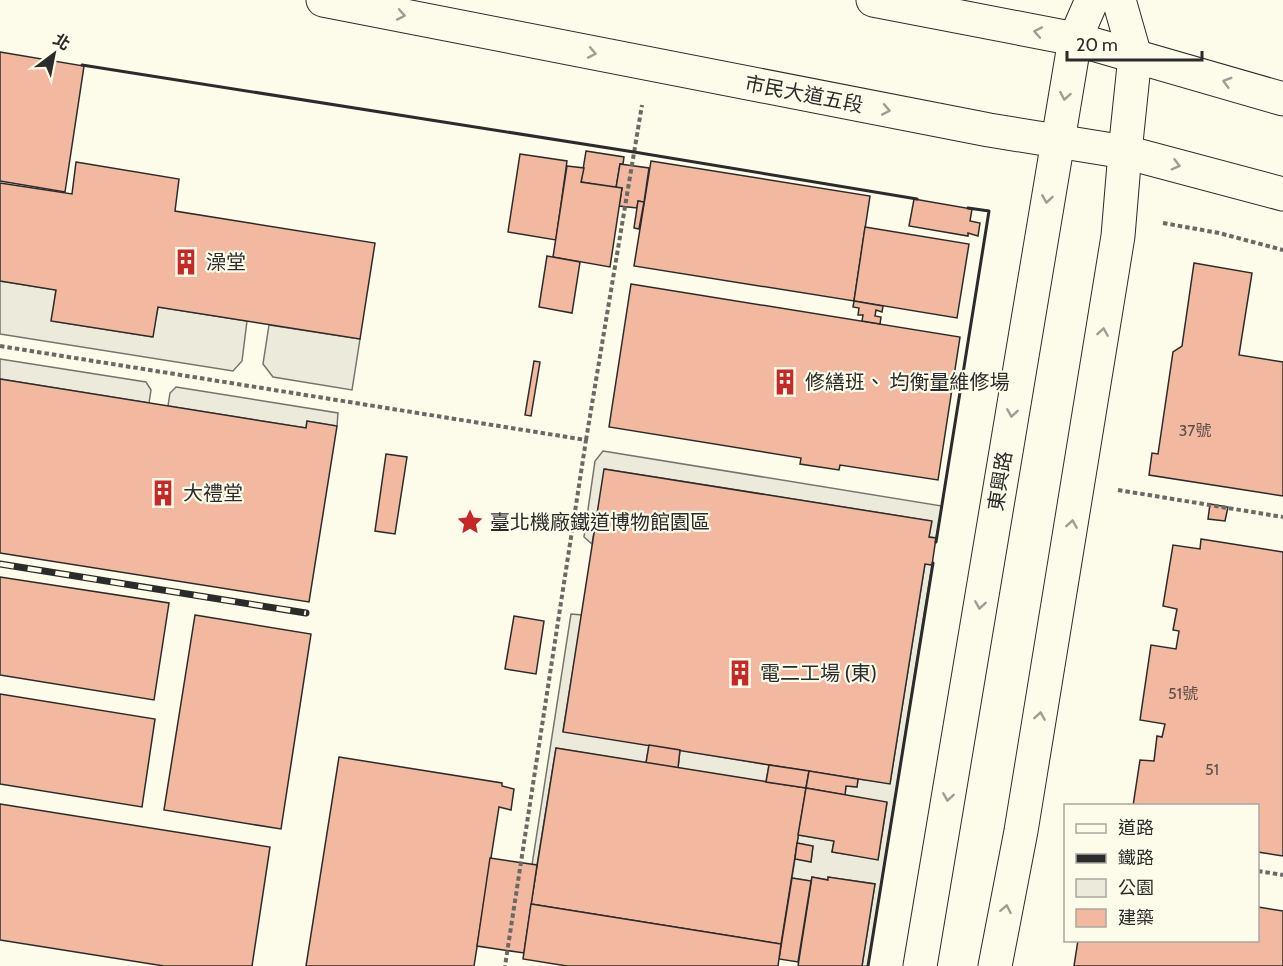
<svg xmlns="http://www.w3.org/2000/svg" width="1283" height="966" viewBox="0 0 1283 966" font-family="Cabin,'Noto Sans TC',sans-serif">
<rect width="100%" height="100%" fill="#fdfbea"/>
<g fill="#ecebdb" stroke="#74746e" stroke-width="1.5">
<polygon points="0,281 56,290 52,321 152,337 158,307 247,321 242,361 233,371 0,334"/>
<polygon points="269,325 360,339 352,390 273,377 263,364"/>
<polygon points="0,359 146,382 151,390 149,403 0,379"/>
<polygon points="176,387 338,413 337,426 307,421 306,428 168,406 170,393"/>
<polygon points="603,451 942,506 936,538 929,537 931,521 605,469 592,544 584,537 595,461"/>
<polygon points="925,564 932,565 868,966 862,966 875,884 828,877 828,880 812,877 811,881 792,878 795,859 811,861 813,846 797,843 798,835 834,841 832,852 878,859 887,803 845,795 846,786 857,787 858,779 890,783"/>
<polygon points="571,614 582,615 563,731 649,745 646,763 556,748 537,865 532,865"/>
<polygon points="680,750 769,765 766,782 678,768"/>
</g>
<g fill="#f2b8a0" stroke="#2b2b2b" stroke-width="1.5">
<polygon points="0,52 84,66 65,192 0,181"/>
<polygon points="586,151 624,157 623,164 620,164 616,188 581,182"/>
<polygon points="520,154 567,161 556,240 508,232"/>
<polygon points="651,161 870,196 854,301 634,266"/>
<polygon points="76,162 179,179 175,211 375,243 360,339 158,307 153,337 51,321 56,290 0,281 0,183 72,194"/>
<polygon points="620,164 649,168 644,202 638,201 637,208 619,206 622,188 616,188"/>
<polygon points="567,166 584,168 581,182 622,188 610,267 553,257"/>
<polygon points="914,199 972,209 970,221 980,223 978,236 968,233 968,236 909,226"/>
<polygon points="638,201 644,202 639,229 634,228"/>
<polygon points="865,227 969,244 957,318 854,301"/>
<polygon points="547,256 580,262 572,313 539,307"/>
<polygon points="1194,263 1252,273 1239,355 1283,362 1283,496 1149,475 1152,453 1158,454 1173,352 1182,346"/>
<polygon points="631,284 960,337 938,480 840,465 839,470 800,464 801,458 609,427"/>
<polygon points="854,301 883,306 882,312 876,310 875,316 881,317 880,324 862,321 863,315 858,315 859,308 853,307"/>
<polygon points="534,361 540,362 531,416 525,415"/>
<polygon points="0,379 306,428 307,421 337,426 309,602 0,553"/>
<polygon points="386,454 407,457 395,534 375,531"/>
<polygon points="604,469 932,521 929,537 936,538 932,565 925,564 890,784 563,732"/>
<polygon points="1210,504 1228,507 1225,521 1208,519"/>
<polygon points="1201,539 1283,552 1283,856 1258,852 1258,806 1133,806 1140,760 1154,761 1157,736 1162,737 1165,724 1140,720 1151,645 1176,649 1179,631 1173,630 1177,609 1163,606 1173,545 1200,549"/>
<polygon points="0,577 169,603 154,700 0,675"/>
<polygon points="195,615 311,634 281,829 164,810"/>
<polygon points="514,616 544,621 536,674 505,669"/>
<polygon points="0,694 155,719 142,807 0,784"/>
<polygon points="649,745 680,750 678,768 646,763"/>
<polygon points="556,748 806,788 781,944 531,904"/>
<polygon points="339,757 502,783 502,786 514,789 511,810 499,807 474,966 306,966"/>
<polygon points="769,765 809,771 806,788 766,782"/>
<polygon points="809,771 858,779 857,787 846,786 845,795 806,788"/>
<polygon points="806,788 887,802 878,860 832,852 834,841 798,835"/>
<polygon points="0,804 270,847 252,966 164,966 0,940"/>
<polygon points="797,843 813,846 811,862 795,859"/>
<polygon points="490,858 537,865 524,953 477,946"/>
<polygon points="812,877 828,880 828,877 875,884 862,966 798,966"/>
<polygon points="792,878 811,881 798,962 779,959"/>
<polygon points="531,904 781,944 778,966 567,966 523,959"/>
<polygon points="1258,907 1283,911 1283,966 1074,966 1078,940 1258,940"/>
</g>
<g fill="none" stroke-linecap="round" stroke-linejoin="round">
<g stroke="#2b2b2b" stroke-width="35">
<g id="tertiary">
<polyline points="323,0 989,130 1125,152 1283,194"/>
<polyline points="873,0 1075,39 1283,99"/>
<polyline points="920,966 1075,39 1092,0"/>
<polyline points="995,966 1021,831 1118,236 1125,152 1135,56 1119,0"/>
</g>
</g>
<g stroke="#6a6964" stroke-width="4" stroke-dasharray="4.5 3" stroke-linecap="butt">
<polyline points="1163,223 1219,233 1283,250"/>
<polyline points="0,346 586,440 505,966"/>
<polyline points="586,440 642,105"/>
<polyline points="1118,490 1283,517"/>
<polyline points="1258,871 1283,875"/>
</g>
<use href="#tertiary" stroke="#fdfbea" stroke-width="33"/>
<g stroke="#2b2b2b" stroke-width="7">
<polyline id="rail" points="0,564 306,613"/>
</g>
<use href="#rail" stroke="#fdfbea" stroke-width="4.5" stroke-dasharray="14" stroke-linecap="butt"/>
<g stroke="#2b2b2b" stroke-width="3">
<polyline points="82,65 634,152 917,199"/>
<polyline points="936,542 989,211 968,208"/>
<polyline points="868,966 933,563"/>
</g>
</g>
<defs><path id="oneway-chevron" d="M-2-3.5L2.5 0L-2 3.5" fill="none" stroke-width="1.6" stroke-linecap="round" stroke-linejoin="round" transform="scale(1.5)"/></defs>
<g stroke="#9e9d94">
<use href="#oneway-chevron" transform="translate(401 15) rotate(11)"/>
<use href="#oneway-chevron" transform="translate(1038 32) rotate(-169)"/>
<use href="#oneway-chevron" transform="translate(592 53) rotate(11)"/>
<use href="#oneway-chevron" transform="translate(1227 82) rotate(-164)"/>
<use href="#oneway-chevron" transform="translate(1065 96) rotate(100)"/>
<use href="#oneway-chevron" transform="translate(886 110) rotate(11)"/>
<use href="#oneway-chevron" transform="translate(1176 165) rotate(15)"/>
<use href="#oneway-chevron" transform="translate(1047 199) rotate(99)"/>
<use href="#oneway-chevron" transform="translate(1103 332) rotate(-81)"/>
<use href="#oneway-chevron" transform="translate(1012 413) rotate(99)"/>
<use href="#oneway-chevron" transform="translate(1072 524) rotate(-81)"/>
<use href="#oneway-chevron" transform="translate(980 605) rotate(99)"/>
<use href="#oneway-chevron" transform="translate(1040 716) rotate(-81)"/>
<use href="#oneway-chevron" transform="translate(948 797) rotate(99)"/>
<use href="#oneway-chevron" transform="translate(1006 909) rotate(-79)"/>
</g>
<defs>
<g id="building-bare" transform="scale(2.07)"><path d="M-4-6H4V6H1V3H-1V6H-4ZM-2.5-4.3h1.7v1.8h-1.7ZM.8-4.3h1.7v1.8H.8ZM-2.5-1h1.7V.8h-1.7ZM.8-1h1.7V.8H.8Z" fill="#c62828" stroke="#fdfbea" stroke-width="2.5" paint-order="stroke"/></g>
<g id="sight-bare" transform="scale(2.07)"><path d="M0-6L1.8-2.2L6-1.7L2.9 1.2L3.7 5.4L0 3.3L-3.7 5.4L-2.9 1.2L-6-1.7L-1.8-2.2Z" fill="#c62828" stroke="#fdfbea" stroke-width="2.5" paint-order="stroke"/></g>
</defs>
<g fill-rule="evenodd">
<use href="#building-bare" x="186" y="262"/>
<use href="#building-bare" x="785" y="382"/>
<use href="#building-bare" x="163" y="493"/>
<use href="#sight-bare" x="470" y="522"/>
<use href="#building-bare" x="740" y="673"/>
</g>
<g text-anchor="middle" stroke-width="4.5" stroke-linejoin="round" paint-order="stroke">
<g font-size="16" fill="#5d4e48">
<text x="1195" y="436">37號</text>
<text x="1183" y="699">51號</text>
<text x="1212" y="775">51</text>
</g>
<g font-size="20" fill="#2b2b2b" stroke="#fdfbea">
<text transform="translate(804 94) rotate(11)" y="7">市民大道五段</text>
<text transform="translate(1000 481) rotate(-81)" y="7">東興路</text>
</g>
<g font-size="20" fill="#2b2b2b" stroke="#fdfbea" text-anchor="start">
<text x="206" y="269">澡堂</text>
<text x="805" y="389">修繕班、 均衡量維修場</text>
<text x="183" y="500">大禮堂</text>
<text x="490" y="529">臺北機廠鐵道博物館園區</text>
<text x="760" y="680">電二工場 (東)</text>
</g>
</g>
<rect x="1064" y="804" width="195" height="138" fill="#fdfbea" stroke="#a9a89e" stroke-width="1.5"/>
<rect x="1076" y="824" width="30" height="9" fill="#fdfbea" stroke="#a9a89e" stroke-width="1.5"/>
<text x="1118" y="834" font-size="18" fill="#2b2b2b">道路</text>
<rect x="1076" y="854" width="30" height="9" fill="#2b2b2b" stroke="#a9a89e" stroke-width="1.5"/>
<text x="1118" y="864" font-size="18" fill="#2b2b2b">鐵路</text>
<rect x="1076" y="879" width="30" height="18" fill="#ecebdb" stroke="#a9a89e" stroke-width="1.5"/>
<text x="1118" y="894" font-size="18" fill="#2b2b2b">公園</text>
<rect x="1076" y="909" width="30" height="18" fill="#f2b8a0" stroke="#a9a89e" stroke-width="1.5"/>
<text x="1118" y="924" font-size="18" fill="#2b2b2b">建築</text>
<g transform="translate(54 54) rotate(32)" stroke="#fdfbea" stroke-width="4.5" paint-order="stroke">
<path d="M0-4.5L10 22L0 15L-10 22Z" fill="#2b2b2b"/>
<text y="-9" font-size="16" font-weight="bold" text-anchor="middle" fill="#2b2b2b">北</text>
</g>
<path d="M1067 51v9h135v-9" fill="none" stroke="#2b2b2b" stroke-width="3"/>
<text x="1076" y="51" font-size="18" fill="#2b2b2b" stroke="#fdfbea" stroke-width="4.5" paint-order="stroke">20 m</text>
</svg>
